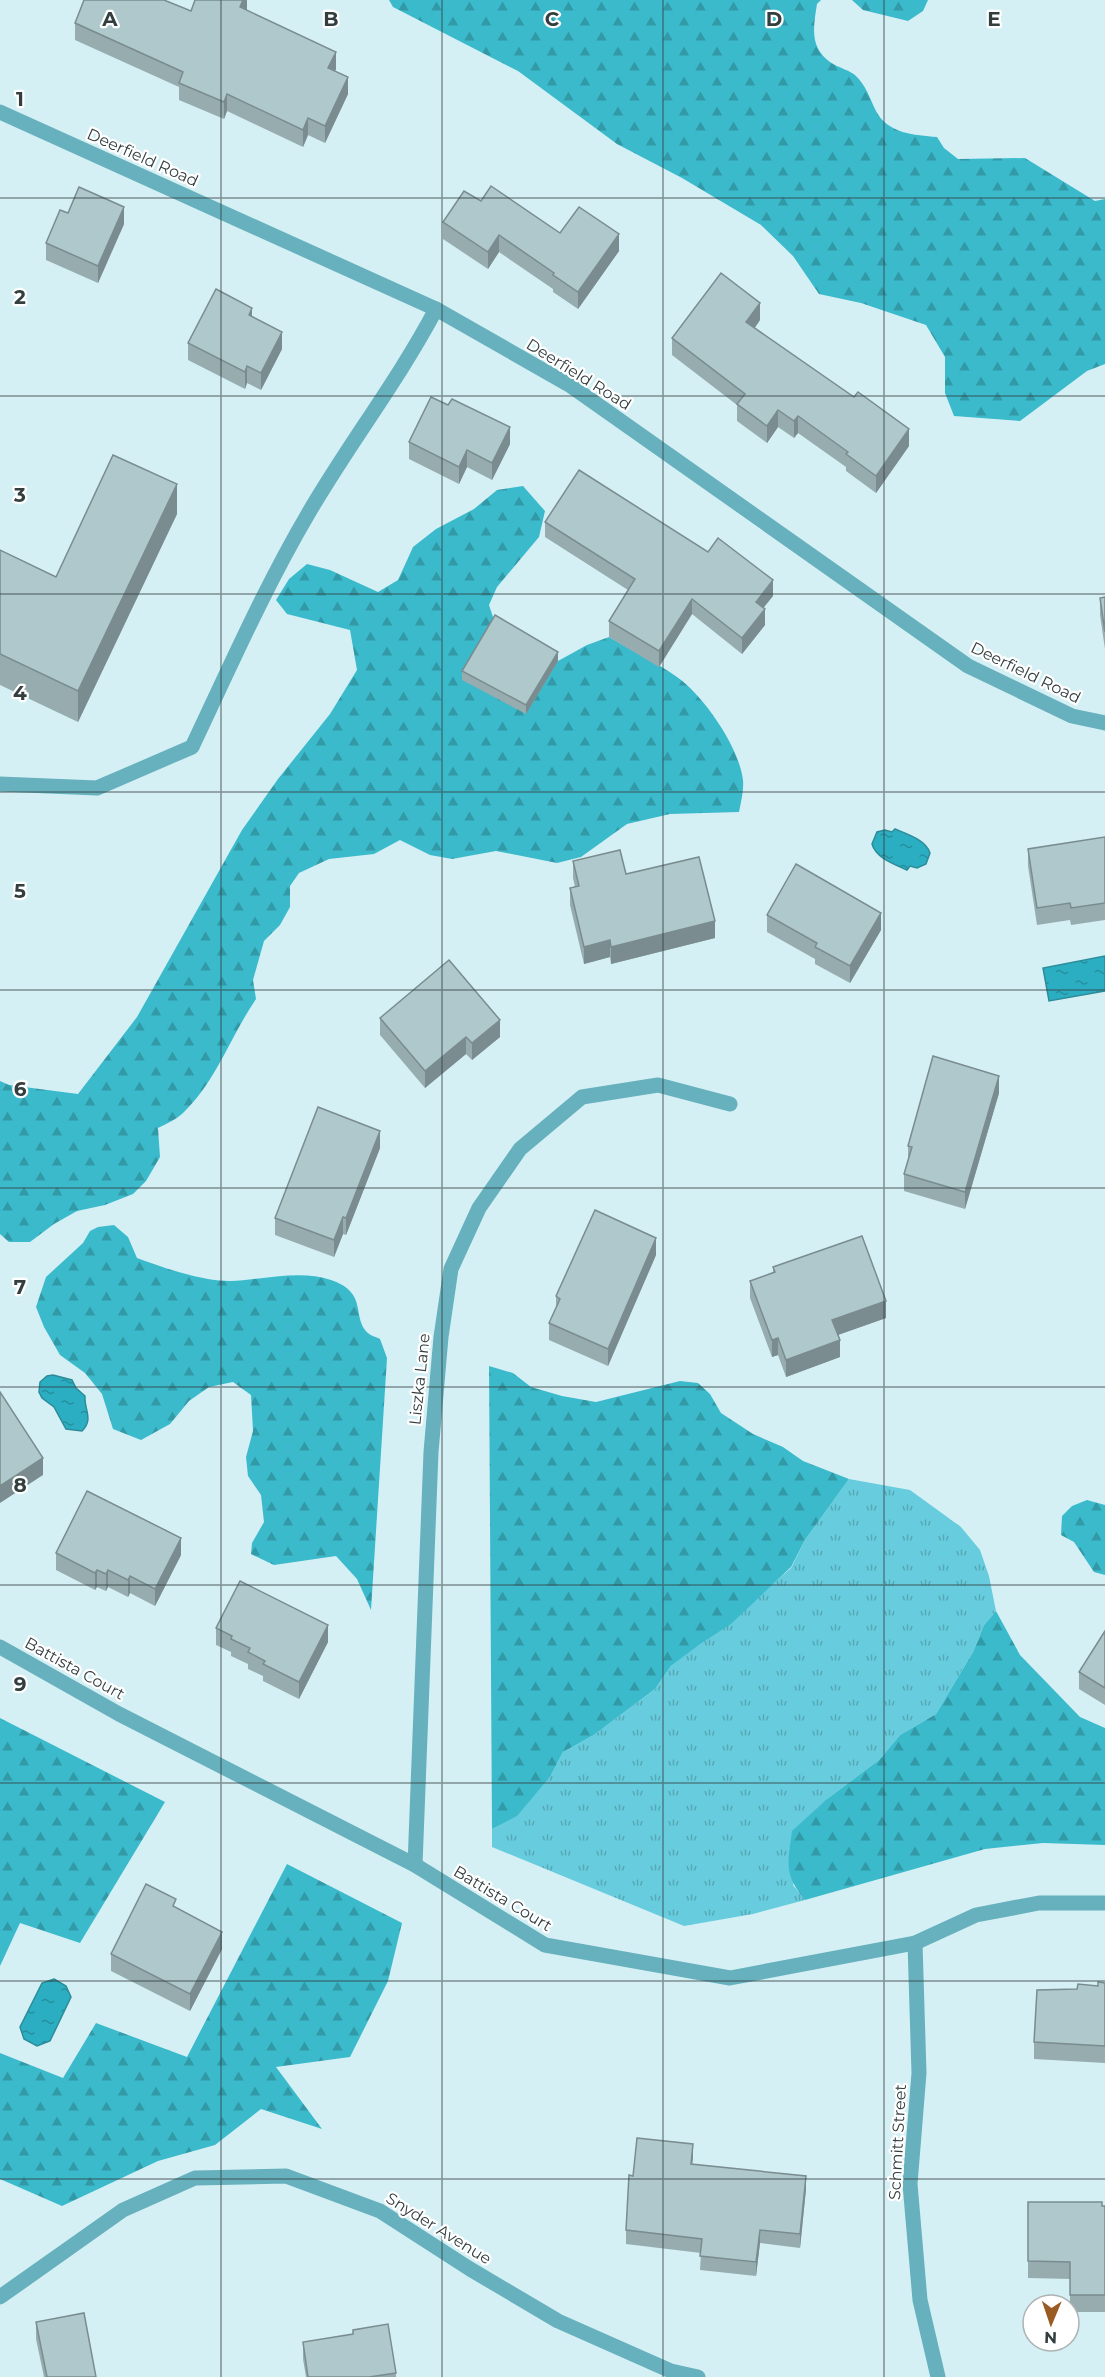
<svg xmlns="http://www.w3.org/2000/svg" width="1105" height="2377" viewBox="0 0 1105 2377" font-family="Montserrat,sans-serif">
<defs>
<pattern id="grass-tufts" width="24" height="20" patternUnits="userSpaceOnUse" patternTransform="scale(1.5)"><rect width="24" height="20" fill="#67cdde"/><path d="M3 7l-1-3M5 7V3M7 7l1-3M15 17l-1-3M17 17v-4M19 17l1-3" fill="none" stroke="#55a8b5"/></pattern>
<pattern id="forest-firs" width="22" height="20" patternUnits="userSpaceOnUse" patternTransform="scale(1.5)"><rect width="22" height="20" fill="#3bbacc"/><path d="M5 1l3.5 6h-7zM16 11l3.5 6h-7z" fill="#3299a7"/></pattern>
<pattern id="water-ripples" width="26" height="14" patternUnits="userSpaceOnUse" patternTransform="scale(1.5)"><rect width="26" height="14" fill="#2baec1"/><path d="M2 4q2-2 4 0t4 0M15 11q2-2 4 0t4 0" fill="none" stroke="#258f9e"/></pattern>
</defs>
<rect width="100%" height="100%" fill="#d5f0f5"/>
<polygon fill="url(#grass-tufts)" points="849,1479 910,1490 961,1527 980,1550 989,1576 996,1611 984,1625 973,1652 936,1714 900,1735 879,1760 827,1799 793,1885 805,1900 753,1914 684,1926 492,1847 492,1829 517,1815 550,1777 563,1752 594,1735 655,1689 671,1666 760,1595 791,1568 805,1540"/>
<g fill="url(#forest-firs)">
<path d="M389,0H821L817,4C813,29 809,50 835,65C841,68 850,71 855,75C866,85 870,99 876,111C888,134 915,135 937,137L944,148L958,159L1025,158L1095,201L1105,199V364L1087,371L1020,421L954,416L945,393V357L926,325L861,303L819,294L793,256L761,225L682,178L617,144L518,71L393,7Z"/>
<polygon points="852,0 928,0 923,11 908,21 863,10"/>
<path d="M523,486L545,511L539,537L497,587L489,605L495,623L558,661L587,645L609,637C631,650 656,662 677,677C704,696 739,747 743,780C744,790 741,802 739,812L670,814L627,824L581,857L557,863L496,851L452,859L430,855L400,840L374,854L329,859L299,873L290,886V907L280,925L264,941L253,980L256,999C230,1037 216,1082 182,1114C175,1120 166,1124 158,1128L160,1157L146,1181L133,1194L105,1205L77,1211L54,1224L30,1242H9L0,1234V1081L9,1085L78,1094L137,1017L242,830L278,779L330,714L357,670L350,630L287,614L276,600L289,579L307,564L330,570L378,592L398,580L413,547L436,529L474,509L497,490Z"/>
<path d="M114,1225L128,1237L137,1258C164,1268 202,1281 230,1281C262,1280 300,1269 331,1280C369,1293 351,1317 368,1333C371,1336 377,1337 380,1339L387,1358L371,1610L357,1579L336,1556L274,1565L251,1554L252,1543L264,1522L261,1495L248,1476L246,1457L253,1431L251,1395L233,1382L209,1387L189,1401L170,1424L141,1440L113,1429L102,1394L85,1373L60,1355L44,1327L36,1307L46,1277L83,1243L90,1231L98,1227Z"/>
<polygon points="489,1366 513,1373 531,1387 562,1396 596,1402 680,1381 698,1383 710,1394 721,1413 753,1434 783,1447 803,1461 849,1479 805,1540 791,1567 731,1624 700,1644 671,1666 655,1689 594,1735 563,1752 550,1777 517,1816 492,1829"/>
<polygon points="1087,1500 1105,1505 1105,1575 1094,1572 1074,1542 1061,1535 1062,1516 1072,1506"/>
<path d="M996,1611L1020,1655L1080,1717L1105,1728V1845L1043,1843L985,1849L805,1900C783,1874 788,1863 792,1831L827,1799L879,1760L900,1735L936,1714L973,1652L984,1625Z"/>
<polygon points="0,1718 165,1802 80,1943 20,1923 0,1966"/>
<polygon points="287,1864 402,1923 388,1981 350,2057 276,2067 322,2129 261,2109 215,2145 158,2161 62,2206 0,2179 0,2053 63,2078 96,2023 187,2057"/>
</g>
<g fill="url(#water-ripples)" stroke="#2d8c9a" stroke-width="1.5">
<path d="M895,829C907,834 926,840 930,853L926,864L917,868L910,866L907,870C894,864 876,858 872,844L877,832L885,830L892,832Z"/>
<polygon points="1105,956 1105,991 1049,1001 1043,968"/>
<path d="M53,1375L72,1380L76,1388L85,1396C84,1410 94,1419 82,1431L66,1429L54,1407L42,1398L39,1392L40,1382L47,1376Z"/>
<polygon points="54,1979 66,1986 71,1997 50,2041 37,2046 24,2039 20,2027 42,1983"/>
</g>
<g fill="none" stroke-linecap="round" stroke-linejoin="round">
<path stroke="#66b1bd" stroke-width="15" d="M0,784L97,788L192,747C229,669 264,589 308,514C348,445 398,381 436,309"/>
<g stroke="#66b1bd" stroke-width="15">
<polyline points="0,112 436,309 571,386 968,666 1072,716 1105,723"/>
<polyline points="0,1647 119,1714 415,1865 545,1945 730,1978 915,1943 976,1915 1039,1903 1105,1903"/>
<polyline points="415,1865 431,1452 441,1337 451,1269 479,1208 520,1149 582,1097 658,1085 730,1104"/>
<polyline points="915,1943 919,2073 910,2184 920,2300 938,2377"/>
<polyline points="0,2297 123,2210 195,2178 286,2176 380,2211 470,2269 558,2321 671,2371 698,2377"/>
</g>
</g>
<g fill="#96acaf">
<polygon points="247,0 246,10 336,69 335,71 348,94 325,143 308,135 303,147 227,111 224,119 179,100 179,87 75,40 75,23 191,11"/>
<polygon points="481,201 560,233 619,251 578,309 553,292 553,289 499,252 488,269 443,239 443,222"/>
<polygon points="68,213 124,224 98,283 46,260 46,243"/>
<polygon points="252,317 282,349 261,390 247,383 245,389 188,360 188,343"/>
<polygon points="760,320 755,328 909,446 876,493 846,471 846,467 798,433 794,438 778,427 767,443 737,421 737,405 672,355 672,338"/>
<polygon points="409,442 510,444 492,480 467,467 459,484 409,459"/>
<polygon points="177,514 78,722 0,685 0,550 56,577"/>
<polygon points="545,522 773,596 763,608 765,625 742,654 692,614 659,667 609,637 609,621 628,590 545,537"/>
<polygon points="1105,597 1105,649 1100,615 1100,598"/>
<polygon points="558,661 526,714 462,680 462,671"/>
<polygon points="1105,837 1105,920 1071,925 1070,920 1037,925 1028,866 1028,849"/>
<polygon points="573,861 626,874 715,938 611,964 610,957 584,964 570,905 570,888 575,887 573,878"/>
<polygon points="767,915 881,930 850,983 815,964 815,959 767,932"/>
<polygon points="380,1018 500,1037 472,1060 466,1054 425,1088 380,1035"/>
<polygon points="999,1093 965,1209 904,1191 904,1174 908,1159 908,1146"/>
<polygon points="380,1148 346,1235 343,1234 334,1257 275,1235 275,1218"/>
<polygon points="656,1255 608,1366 549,1340 549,1323 556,1307 556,1296"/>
<polygon points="773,1267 886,1318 838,1335 840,1357 786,1377 778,1355 772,1357 750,1298 750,1281 773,1272"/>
<polygon points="56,1553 181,1555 155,1606 130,1593 128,1597 108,1587 106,1591 97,1587 95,1590 56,1570"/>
<polygon points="216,1628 328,1642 299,1699 263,1681 263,1676 248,1669 248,1664 231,1656 231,1652 216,1645"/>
<polygon points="1105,1631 1105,1705 1079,1689 1079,1672"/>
<polygon points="222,1949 190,2011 111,1971 111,1954"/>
<polygon points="1105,1983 1105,2063 1034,2059 1034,2042 1077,1989 1098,1986"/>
<polygon points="693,2157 692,2164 806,2189 800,2248 760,2243 756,2276 700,2270 701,2253 626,2244 626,2230 633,2176"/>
<polygon points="1028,2202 1105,2206 1105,2312 1070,2312 1070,2279 1028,2278"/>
<polygon points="36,2322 96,2377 44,2377 36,2339"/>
<polygon points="303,2342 396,2373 396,2377 306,2377 303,2359"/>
</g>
<g fill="#7a8c8f">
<polygon points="243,0 247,0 247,9 240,24 240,7"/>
<polygon points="336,52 336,69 328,85 328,68"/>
<polygon points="348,77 348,94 325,143 325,126"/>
<polygon points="227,94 227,111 224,119 224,102"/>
<polygon points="308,118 308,135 303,147 303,130"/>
<polygon points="124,207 124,224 98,283 98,266"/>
<polygon points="619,234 619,251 578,309 578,292"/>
<polygon points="499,235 499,252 488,269 488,252"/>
<polygon points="760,303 760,320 746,339 746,322"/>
<polygon points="252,308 252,325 249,315"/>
<polygon points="282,332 282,349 261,390 261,373"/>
<polygon points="247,366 247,383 245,389 245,372"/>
<polygon points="778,410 778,427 767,443 767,426"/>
<polygon points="798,416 798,433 794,438 794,421"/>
<polygon points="510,427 510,444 492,480 492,463"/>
<polygon points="909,429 909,446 876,493 876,476"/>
<polygon points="467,450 467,467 459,484 459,467"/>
<polygon points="177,484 177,514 78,722 78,691"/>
<polygon points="773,580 773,596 756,617 756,602"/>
<polygon points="692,599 692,614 659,667 659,651"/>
<polygon points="765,609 765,625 742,654 742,638"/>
<polygon points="558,652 558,661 526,714 526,705"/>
<polygon points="881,913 881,930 850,983 850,966"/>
<polygon points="715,921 715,938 611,964 611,947"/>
<polygon points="610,940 610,957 584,964 584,947"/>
<polygon points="500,1020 500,1037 472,1060 472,1043"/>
<polygon points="466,1037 466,1054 425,1088 425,1071"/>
<polygon points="999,1076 999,1093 965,1209 965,1192"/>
<polygon points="380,1131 380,1148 346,1235 346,1218"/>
<polygon points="343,1217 343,1234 334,1257 334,1240"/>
<polygon points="656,1238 656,1255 608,1366 608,1349"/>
<polygon points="886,1301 886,1318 832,1337 832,1320"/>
<polygon points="778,1338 778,1355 772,1357 772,1340"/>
<polygon points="840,1340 840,1357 786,1377 786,1360"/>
<polygon points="43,1458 43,1475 0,1503 0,1486"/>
<polygon points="181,1538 181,1555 155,1606 155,1589"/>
<polygon points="97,1570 97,1587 95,1590 95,1573"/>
<polygon points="108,1570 108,1587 106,1591 106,1574"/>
<polygon points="130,1576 130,1593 128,1597 128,1580"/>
<polygon points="328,1625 328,1642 299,1699 299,1682"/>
<polygon points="222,1932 222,1949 190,2011 190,1994"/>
<polygon points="693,2144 693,2157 691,2177 691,2164"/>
<polygon points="806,2176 806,2189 800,2248 800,2234"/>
<polygon points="760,2230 760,2243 756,2276 756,2262"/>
</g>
<g fill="#aec8cc" stroke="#7a8c8f" stroke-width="1.5">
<polygon points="84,0 164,0 191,11 195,0 243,0 240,7 336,52 328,68 348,77 325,126 308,118 303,130 227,94 224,102 179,83 183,72 75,23"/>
<polygon points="491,186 560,233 579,207 619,234 578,292 553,275 554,273 499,235 488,252 443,222 464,191 481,201"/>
<polygon points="79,187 124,207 98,266 46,243 60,210 68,213"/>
<polygon points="721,273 760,303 746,322 854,397 858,392 909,429 876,476 846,454 848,452 798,416 794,421 778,410 767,426 737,404 745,394 672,338"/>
<polygon points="216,289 252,308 249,315 282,332 261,373 247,366 245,372 188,343"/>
<polygon points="431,397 448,405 452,399 510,427 492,463 467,450 459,467 409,442"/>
<polygon points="113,455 177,484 78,691 0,654 0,550 56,577"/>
<polygon points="579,470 708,552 718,538 773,580 756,602 765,609 742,638 692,599 659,651 609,621 635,579 545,522"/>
<polygon points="1105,597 1105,632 1100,598"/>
<polygon points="495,615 558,652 526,705 462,671"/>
<polygon points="1105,837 1105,903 1071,908 1070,903 1037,908 1028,849"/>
<polygon points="620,850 626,874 699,857 715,921 611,947 610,940 584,947 570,888 579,886 573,861"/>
<polygon points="796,864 881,913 850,966 815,947 817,943 767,915"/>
<polygon points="449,960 500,1020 472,1043 466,1037 425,1071 380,1018"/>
<polygon points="933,1056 999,1076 965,1192 904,1174 912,1147 908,1146"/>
<polygon points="318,1107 380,1131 346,1218 343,1217 334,1240 275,1218"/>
<polygon points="595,1210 656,1238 608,1349 549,1323 560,1299 556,1296"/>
<polygon points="862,1236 886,1301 832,1320 840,1340 786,1360 778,1338 772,1340 750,1281 775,1272 773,1267"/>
<polygon points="0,1392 43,1458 0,1486"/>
<polygon points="87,1491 181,1538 155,1589 130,1576 128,1580 108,1570 106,1574 97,1570 95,1573 56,1553"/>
<polygon points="240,1581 328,1625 299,1682 263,1664 265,1661 248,1652 250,1648 231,1639 232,1636 216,1628"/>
<polygon points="1105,1631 1105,1688 1079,1672"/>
<polygon points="146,1884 176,1899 173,1906 222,1932 190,1994 111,1954"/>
<polygon points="1098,1982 1105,1983 1105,2046 1034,2042 1037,1990 1077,1989 1078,1984 1098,1986"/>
<polygon points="637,2138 693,2144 691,2164 806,2176 800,2234 760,2230 756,2262 700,2256 702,2239 626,2230 629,2175 633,2176"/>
<polygon points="1028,2202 1102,2202 1102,2206 1105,2206 1105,2295 1070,2295 1070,2262 1028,2261"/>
<polygon points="84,2313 96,2377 47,2377 36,2322"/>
<polygon points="388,2324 396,2373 369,2377 308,2377 303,2342 353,2334 353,2330"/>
</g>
<path fill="none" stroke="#333e3f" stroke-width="1.5" stroke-opacity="0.55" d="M221,0V2377M442,0V2377M663,0V2377M884,0V2377M0,198H1105M0,396H1105M0,594H1105M0,792H1105M0,990H1105M0,1188H1105M0,1387H1105M0,1585H1105M0,1783H1105M0,1981H1105M0,2179H1105"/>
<g text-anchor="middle" stroke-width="4.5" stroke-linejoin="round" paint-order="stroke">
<g font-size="16" fill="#333e3f" stroke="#fff">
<text transform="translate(143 157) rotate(24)" y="6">Deerfield Road</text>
<text transform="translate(579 374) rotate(32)" y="6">Deerfield Road</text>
<text transform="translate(1026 672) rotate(26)" y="6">Deerfield Road</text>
<text transform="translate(419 1379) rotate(-84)" y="6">Liszka Lane</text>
<text transform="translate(75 1668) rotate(29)" y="6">Battista Court</text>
<text transform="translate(503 1898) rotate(31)" y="6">Battista Court</text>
<text transform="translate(897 2142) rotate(-87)" y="6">Schmitt Street</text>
<text transform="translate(439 2228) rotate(32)" y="6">Snyder Avenue</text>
</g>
</g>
<g font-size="20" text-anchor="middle" font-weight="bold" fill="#333e3f" stroke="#fff" stroke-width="4.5" stroke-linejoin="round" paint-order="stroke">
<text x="110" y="26">A</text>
<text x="331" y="26">B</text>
<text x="552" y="26">C</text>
<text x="774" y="26">D</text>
<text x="994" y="26">E</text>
<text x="20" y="106">1</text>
<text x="20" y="304">2</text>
<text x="20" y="502">3</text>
<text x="20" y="700">4</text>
<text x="20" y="898">5</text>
<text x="20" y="1096">6</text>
<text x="20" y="1294">7</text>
<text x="20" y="1492">8</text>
<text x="20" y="1691">9</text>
</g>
<g transform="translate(1051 2323) rotate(182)"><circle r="28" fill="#ffffff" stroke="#adb2b2" stroke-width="1.5"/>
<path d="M0-4.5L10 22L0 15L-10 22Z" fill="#9a5b22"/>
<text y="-9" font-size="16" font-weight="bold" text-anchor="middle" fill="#333e3f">N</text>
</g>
</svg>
